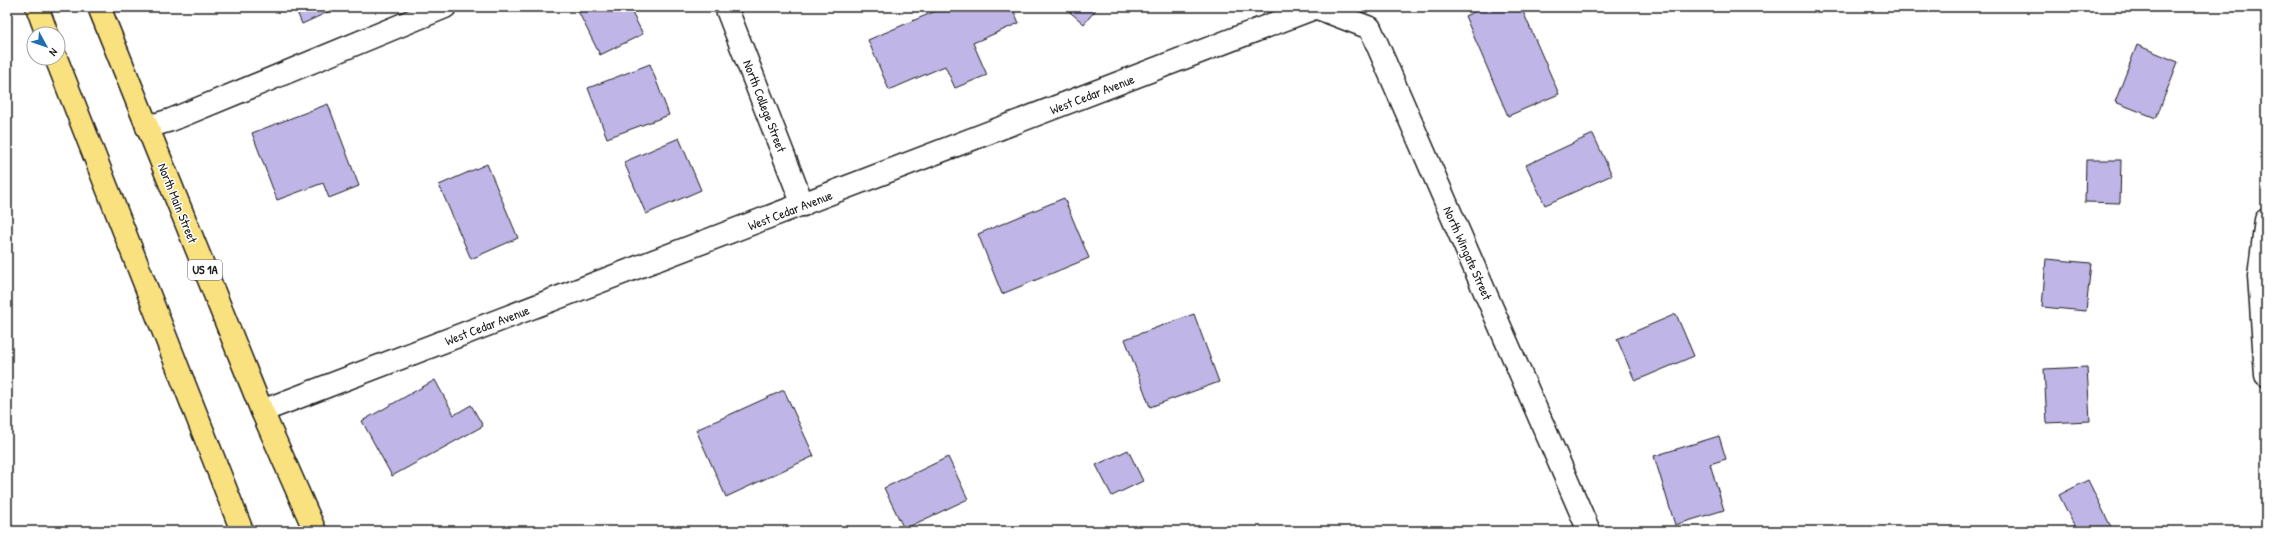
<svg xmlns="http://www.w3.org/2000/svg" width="2273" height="538" viewBox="0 0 2273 538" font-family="'Patrick Hand',sans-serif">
<rect width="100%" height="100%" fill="#fff"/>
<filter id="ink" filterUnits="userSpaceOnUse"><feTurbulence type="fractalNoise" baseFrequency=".025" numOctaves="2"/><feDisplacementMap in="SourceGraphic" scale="8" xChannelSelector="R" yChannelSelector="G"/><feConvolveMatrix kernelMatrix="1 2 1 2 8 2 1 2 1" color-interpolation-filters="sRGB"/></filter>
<g filter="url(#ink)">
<g fill="#bfb5e6" stroke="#1c1c1c">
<polygon points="295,7 339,7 302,24"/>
<polygon points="576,7 629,7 643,34 600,55"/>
<polygon points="945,7 1012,7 1019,23 973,43 987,75 955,88 945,66 889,90 868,40"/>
<polygon points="1064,7 1098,7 1084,24"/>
<polygon points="1485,7 1521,7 1559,94 1508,116 1465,16"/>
<polygon points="2137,45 2178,62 2156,118 2115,102"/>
<polygon points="650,64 669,115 607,138 588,88"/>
<polygon points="328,104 359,186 329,198 323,183 277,200 252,133"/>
<polygon points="1593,134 1612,175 1545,205 1526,165"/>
<polygon points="679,138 701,190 646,214 624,162"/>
<polygon points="2086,160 2121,160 2120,203 2085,202"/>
<polygon points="487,164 518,238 471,259 439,185"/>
<polygon points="1064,198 1089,258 1002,294 978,234"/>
<polygon points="2046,259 2091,263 2086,311 2042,307"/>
<polygon points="1194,314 1219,382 1150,407 1125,339"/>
<polygon points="1676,314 1694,356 1635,381 1617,339"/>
<polygon points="2087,367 2090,421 2047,423 2044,369"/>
<polygon points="435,380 454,415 471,405 483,426 392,476 362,421"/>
<polygon points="784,390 814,456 726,497 696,430"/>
<polygon points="1719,436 1726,459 1710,464 1724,510 1675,525 1654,456"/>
<polygon points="1128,450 1143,481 1112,496 1096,465"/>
<polygon points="948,457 968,499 904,529 884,488"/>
<polygon points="2088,480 2113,531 2077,531 2059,495"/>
</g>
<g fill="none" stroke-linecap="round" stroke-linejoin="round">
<g stroke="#1c1c1c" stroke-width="25">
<g id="minor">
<polyline points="726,7 803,205"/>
<polyline points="1315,7 1370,28 1589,531"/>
<polyline points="147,127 171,120 445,7"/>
<polyline points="2266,220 2259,276 2266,375"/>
<polyline points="262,411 1317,7"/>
</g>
</g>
<g stroke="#1c1c1c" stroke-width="25">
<g id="major">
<polyline points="37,7 47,34"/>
<polyline points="99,7 262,411 315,531"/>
<polyline points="56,58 242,531"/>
</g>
</g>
<use href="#minor" stroke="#fff" stroke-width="22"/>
<use href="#major" stroke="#fae180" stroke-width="22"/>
</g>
</g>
<g text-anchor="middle" stroke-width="3" stroke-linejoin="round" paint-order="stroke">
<rect fill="#fff" stroke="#606060" stroke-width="1" x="188" y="260" width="34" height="20" rx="3"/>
<g font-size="12" font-weight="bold" fill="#1c1c1c">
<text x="205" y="274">US 1A</text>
</g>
<g font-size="13" fill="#1c1c1c" stroke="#fff">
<text transform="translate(1092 94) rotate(-21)" y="5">West Cedar Avenue</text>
<text transform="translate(765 106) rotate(69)" y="5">North College Street</text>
<text transform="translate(178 203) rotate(68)" y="5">North Main Street</text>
<text transform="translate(790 210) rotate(-21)" y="5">West Cedar Avenue</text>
<text transform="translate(1468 253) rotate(66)" y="5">North Wingate Street</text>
<text transform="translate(487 325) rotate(-21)" y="5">West Cedar Avenue</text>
</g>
</g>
<rect width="2273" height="538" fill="none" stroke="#fff" stroke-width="24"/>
<rect x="12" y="12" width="2249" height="514" fill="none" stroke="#1c1c1c" stroke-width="1.5" filter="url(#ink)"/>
<g transform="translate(46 46) rotate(130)"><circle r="19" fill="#ffffff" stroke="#a4a4a4"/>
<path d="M0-3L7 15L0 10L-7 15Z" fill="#1f6fb2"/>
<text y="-6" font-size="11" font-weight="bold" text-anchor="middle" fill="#1c1c1c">N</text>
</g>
</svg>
